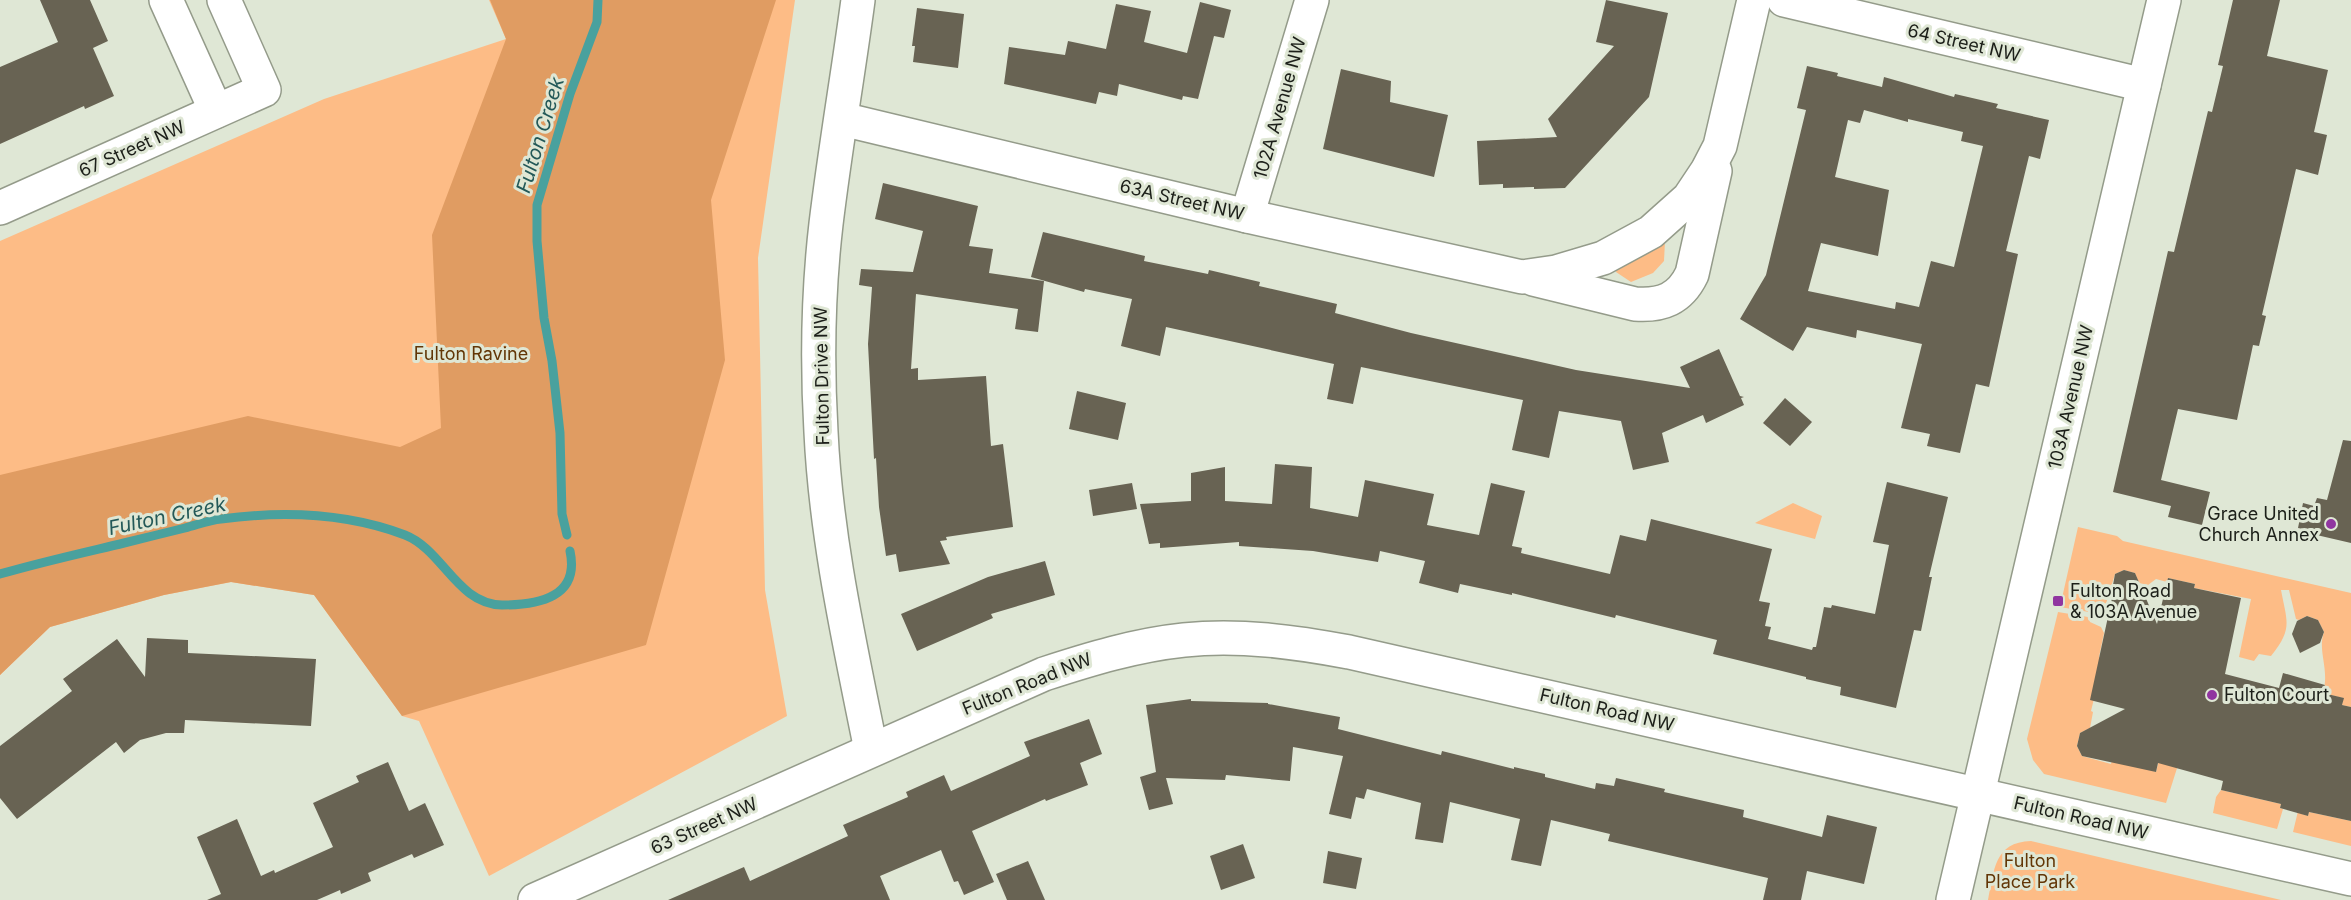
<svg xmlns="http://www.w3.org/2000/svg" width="2351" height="900" viewBox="0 0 2351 900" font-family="Inter,sans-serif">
<rect width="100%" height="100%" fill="#dfe7d5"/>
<g fill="#fdbc86">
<polygon points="489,0 795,0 758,258 765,590 787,716 489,876 419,721 402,716 314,595 231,582 164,595 50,627 0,675 0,241 324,99 506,39"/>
<polygon points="1665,241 1664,261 1653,273 1631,282 1616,272 1618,261"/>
<polygon points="1793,503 1822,516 1815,539 1755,523"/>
<path d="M2078,527L2117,536L2123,541L2351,593V707L2342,705L2343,698L2323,693C2330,669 2317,651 2324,632L2318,620L2307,616L2299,620L2296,619L2289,590H2281C2287,622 2293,629 2271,656L2259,654L2254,661L2239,657L2251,599L2194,588L2195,584L2168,578L2167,582L2156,579L2148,585L2139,583L2135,573L2124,570L2115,574L2105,607L2093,608L2089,612L2060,607Z"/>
<polygon points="2058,612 2088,617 2090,622 2101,627 2104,633 2099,657 2104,658 2091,711 2093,712 2090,728 2080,733 2077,746 2082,756 2111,764 2113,755 2156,772 2159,760 2178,765 2166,803 2044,774 2033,760 2027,739"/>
<polygon points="2221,790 2281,804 2280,808 2283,809 2277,829 2213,813 2216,797"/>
<polygon points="2299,807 2302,814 2308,816 2309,812 2351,821 2351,846 2293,832"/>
<path d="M2031,841L2281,900H1988C1994,871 1994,842 2031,841Z"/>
</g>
<polygon fill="#e09c62" points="490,0 776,0 711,200 725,360 646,645 402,716 314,595 231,582 164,595 50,627 0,675 0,475 248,416 400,447 441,428 432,235 506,39"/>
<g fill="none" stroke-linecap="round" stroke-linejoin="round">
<g stroke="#49a19e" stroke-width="9">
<polyline points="567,535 562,514 560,433 552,361 544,318 537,241 537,205 570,94 597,22 598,0"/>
<path d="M0,574C41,562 82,553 124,543C144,538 165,533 185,528C197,525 209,520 221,519C281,511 347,513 405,535C443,550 457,604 502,605C539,605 580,597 570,551"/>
</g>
</g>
<g fill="#686353" fill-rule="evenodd">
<polygon points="40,0 90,0 108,41 93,48 114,96 85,109 84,106 0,144 0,67 58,42"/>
<polygon points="1606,0 1668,13 1649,97 1565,188 1534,189 1534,187 1503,188 1503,184 1479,185 1477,141 1557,137 1548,119 1614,46 1596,42"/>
<polygon points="2233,0 2280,0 2267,56 2328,70 2314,132 2327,135 2318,175 2296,169 2262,315 2266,316 2259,346 2253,345 2237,420 2178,409 2161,480 2210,492 2202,525 2168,517 2171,506 2113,492 2168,251 2174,252 2208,111 2212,112 2223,66 2218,65"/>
<polygon points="1200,2 1231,10 1224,38 1214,36 1198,99 1183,96 1182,100 1119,84 1117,96 1099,92 1096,104 1004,84 1009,47 1065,55 1068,41 1106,49 1116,4 1151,11 1144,42 1187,53"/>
<polygon points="917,8 964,14 958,68 913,62 915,46 912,46"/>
<path d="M1807,66L1838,73L1837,76L1882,87L1884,77L1954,97L1955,94L1998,104L1996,108L2049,120L2040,159L2029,156L2006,251L2018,254L1989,387L1976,384L1960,453L1927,446L1930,434L1901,428L1922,344L1857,330L1856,338L1807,327L1793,351L1740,319L1766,275L1806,110L1797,108ZM1864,110L1908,122V119L1963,132L1961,141L1983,146L1954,267L1931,261L1919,307L1896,302L1895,309L1808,291L1821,243L1878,256L1889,190L1835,177L1848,120L1860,123Z"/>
<polygon points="1341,69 1391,81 1390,102 1448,115 1434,177 1323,149"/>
<polygon points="883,183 978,206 969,246 993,249 989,273 1044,281 1038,332 1015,329 1018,309 916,294 911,369 918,368 918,380 986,376 991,446 1003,444 1013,527 946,537 947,540 940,541 950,564 899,572 896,554 886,556 879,507 876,458 874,459 868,344 872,287 859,285 861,269 913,272 923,231 875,219"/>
<polygon points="1043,232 1145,256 1144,261 1208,274 1209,270 1260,282 1259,286 1337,304 1335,313 1411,333 1576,370 1690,388 1680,367 1719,349 1740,396 1744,397 1741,398 1744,405 1706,423 1703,415 1662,433 1669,462 1633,470 1621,421 1559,411 1549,458 1512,450 1523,400 1361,367 1353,404 1327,399 1334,364 1166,327 1160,356 1121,346 1132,299 1085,289 1084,292 1031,277"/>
<polygon points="1077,391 1126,403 1118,440 1069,429"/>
<polygon points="1785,398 1812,422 1790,446 1763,423"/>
<polygon points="2343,440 2351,441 2351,543 2308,533 2309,530 2298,528 2303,503 2314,506 2317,498 2327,500"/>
<polygon points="1275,464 1312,467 1310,508 1358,517 1365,480 1434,494 1427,525 1479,535 1491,483 1525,491 1512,546 1522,548 1521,553 1610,574 1620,535 1646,541 1651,519 1772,549 1759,601 1770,603 1765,626 1771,627 1768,639 1812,650 1813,647 1816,647 1824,607 1831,608 1832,605 1875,614 1889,545 1873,542 1887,482 1948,497 1929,577 1932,577 1921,631 1914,630 1896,708 1840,695 1841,687 1806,679 1806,677 1713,654 1717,640 1616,615 1615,618 1512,593 1512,595 1460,584 1458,593 1419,583 1425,561 1380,551 1378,562 1313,551 1239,546 1239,542 1160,548 1160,543 1149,544 1140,504 1191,501 1191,473 1225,467 1225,501 1272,504"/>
<polygon points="1132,483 1137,509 1093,516 1089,490"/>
<polygon points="1045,561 1055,595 991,614 993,618 917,651 901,614 988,577"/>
<polygon points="2124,570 2135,573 2157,624 2168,578 2195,584 2194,588 2241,598 2225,674 2279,688 2283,673 2325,685 2323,693 2344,698 2342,705 2351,707 2351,821 2309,812 2308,816 2280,808 2281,804 2221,790 2223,781 2158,763 2156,772 2082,756 2077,746 2080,733 2125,709 2090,700 2114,589 2113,585 2115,574"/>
<polygon points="2307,616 2318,620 2324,632 2320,643 2300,653 2292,634 2297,621"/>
<polygon points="147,638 188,640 188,653 316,659 311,726 185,720 184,733 166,733 140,740 124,753 116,742 17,819 0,798 0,746 72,691 63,679 117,639 145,677"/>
<polygon points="1191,699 1191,701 1268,703 1268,704 1340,717 1338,729 1441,755 1442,751 1514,769 1514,767 1545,774 1545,777 1595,789 1596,783 1614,786 1616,778 1665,789 1664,792 1744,810 1743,817 1822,837 1827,815 1877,827 1864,884 1807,871 1801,900 1763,900 1768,878 1608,841 1610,834 1551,820 1541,866 1511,860 1520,819 1450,802 1443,843 1415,839 1421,803 1367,789 1364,799 1356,797 1351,819 1329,814 1343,756 1293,747 1290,781 1226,775 1225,780 1166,778 1173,804 1149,810 1140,777 1156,772 1146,705"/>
<polygon points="1089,719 1102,754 1080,763 1088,785 1046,801 1045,799 972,831 994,882 964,895 958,881 954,882 941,850 880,876 890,900 668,900 744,867 750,881 848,836 843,825 908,797 906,792 944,775 951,791 1030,756 1024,742"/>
<polygon points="388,762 409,811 425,803 444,845 414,858 412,854 368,873 371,881 341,894 340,890 317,900 207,900 221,894 197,837 237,819 261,876 274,870 275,873 333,847 313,803 359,782 356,776"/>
<polygon points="1243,844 1255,878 1221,890 1210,856"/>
<polygon points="1328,851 1362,858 1356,889 1323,883"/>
<polygon points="1028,861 1045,900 1007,900 996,874"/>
</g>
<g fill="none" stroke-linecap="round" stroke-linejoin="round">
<g stroke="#949b8a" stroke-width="36">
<g id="minor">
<polyline points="166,0 216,111"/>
<path d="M858,0C848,75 835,149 826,224C818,293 817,364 821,432C826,539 850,645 871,750"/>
<polyline points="1784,0 2144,85"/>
<polyline points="842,119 1247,216 1522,277 1556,272 1603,258 1651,232 1689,198 1707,171 1720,146 1754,0"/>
<polyline points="0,208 264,90 224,0"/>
<polyline points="1247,216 1312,0"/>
<path d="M1533,279L1635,304C1662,306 1680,299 1692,274L1715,171"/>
<path d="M535,900L1044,674C1090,659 1136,645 1184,640C1239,634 1295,642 1349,652L2351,879"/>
<polyline points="1953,900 2164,0"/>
</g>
</g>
<use href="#minor" stroke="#fff" stroke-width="33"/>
</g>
<g fill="#9035a0" stroke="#dfe7d5" stroke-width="2">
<circle cx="2331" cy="524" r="6"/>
<rect x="2052" y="595" width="12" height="12" rx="3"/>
<circle cx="2212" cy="695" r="6"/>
</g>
<g text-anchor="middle" stroke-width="6" stroke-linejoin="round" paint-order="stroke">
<g font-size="18" fill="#1c1f19" stroke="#dfe7d5">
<text transform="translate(1964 43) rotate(13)" y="6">64 Street NW</text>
<text transform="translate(1280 108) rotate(-74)" y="6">102A Avenue NW</text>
<text transform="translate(132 149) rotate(-24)" y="6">67 Street NW</text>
<text transform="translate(1182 200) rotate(13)" y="6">63A Street NW</text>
<text transform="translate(822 376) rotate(-91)" y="6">Fulton Drive NW</text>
<text transform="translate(2071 397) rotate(-77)" y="6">103A Avenue NW</text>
<text transform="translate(1027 684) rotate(-22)" y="6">Fulton Road NW</text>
<text transform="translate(1607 710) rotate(13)" y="6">Fulton Road NW</text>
<text transform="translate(2081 818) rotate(13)" y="6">Fulton Road NW</text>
<text transform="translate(704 826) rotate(-24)" y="6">63 Street NW</text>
</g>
<g font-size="18" fill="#623606" stroke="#dfe7d5">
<text x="471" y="360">Fulton Ravine</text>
<text x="2030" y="867">Fulton<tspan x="2030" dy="21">Place Park</tspan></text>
</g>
<g font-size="18" fill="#1c1f19" stroke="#dfe7d5" text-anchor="start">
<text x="2319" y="520" text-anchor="end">Grace United<tspan x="2319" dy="21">Church Annex</tspan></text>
<text x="2070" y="597">Fulton Road<tspan x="2070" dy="21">&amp; 103A Avenue</tspan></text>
<text x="2224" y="701">Fulton Court</text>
</g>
<g font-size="20" font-style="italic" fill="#245958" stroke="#dfe7d5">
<text transform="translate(540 135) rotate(-73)" y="7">Fulton Creek</text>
<text transform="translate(167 516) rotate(-12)" y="7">Fulton Creek</text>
</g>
</g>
</svg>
